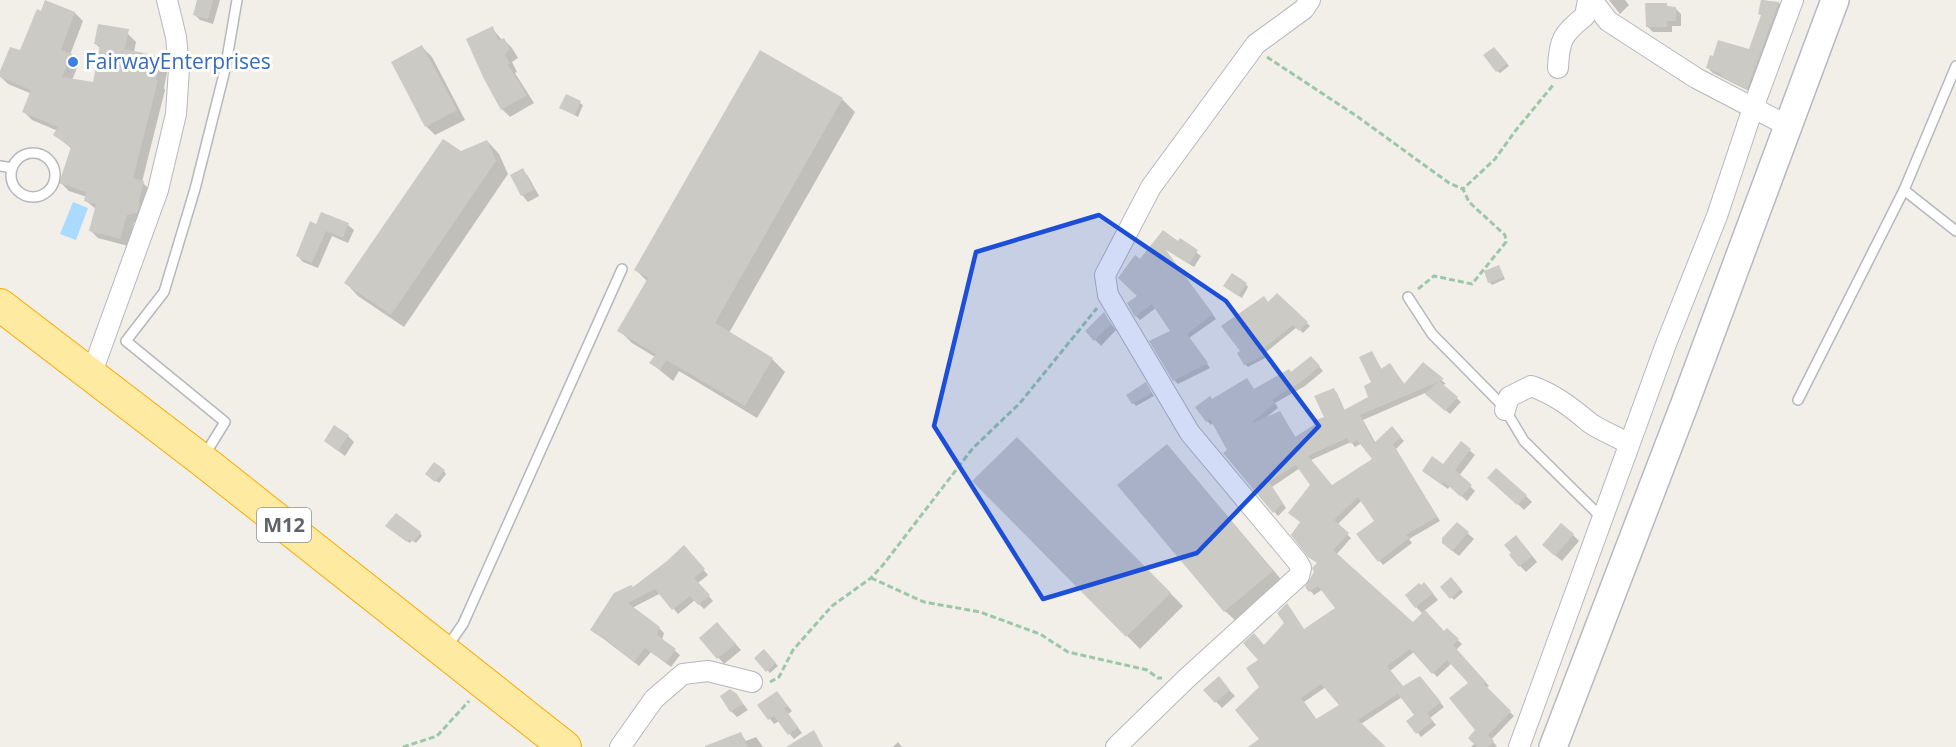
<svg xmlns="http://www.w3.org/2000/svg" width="1956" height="747" viewBox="0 0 1956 747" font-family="'Open Sans',sans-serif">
<rect width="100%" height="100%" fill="#f1efe8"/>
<polygon fill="#aadaff" points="73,202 88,208 76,240 60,234"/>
<g fill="#0003" fill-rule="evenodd">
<polygon points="198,0 220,0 213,24 200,20 194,14"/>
<polygon points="1609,0 1625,0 1629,5 1620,14"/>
<polygon points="1762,0 1779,3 1784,9 1753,93 1713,73 1707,67 1750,50 1762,16 1760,14"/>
<polygon points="1666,5 1669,8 1675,8 1681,14 1681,26 1672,26 1672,32 1653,32 1647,26"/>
<polygon points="75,13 83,21 70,55 79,63 72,80 94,84 101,49 96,44 128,34 136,42 134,52 160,59 168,67 164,88 165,90 142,182 151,191 145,221 134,222 128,246 98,238 90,230 96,209 86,201 87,197 69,191 61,183 72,149 55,135 58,131 32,120 24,112 32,94 8,84 0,76 20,52"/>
<polygon points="492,28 502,40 504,40 512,48 518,58 512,62 517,72 515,73 534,103 510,117 502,109"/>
<polygon points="422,47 432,57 465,120 435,135 426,126"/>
<polygon points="1497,51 1509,66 1500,73 1497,71"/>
<polygon points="760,52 843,100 855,112 729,333 772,359 785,372 757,418 679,371 673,381 651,363 655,357 632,343 619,330 648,282 636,270"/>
<polygon points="567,96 583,105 578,117 561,108"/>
<polygon points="487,141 499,154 508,174 404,327 358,296 346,283 461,153"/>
<polygon points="522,170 528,176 539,196 528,202 522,195 512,175"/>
<polygon points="348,225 354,230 348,243 332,236 318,268 303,262 298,256 317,226"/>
<polygon points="1163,232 1178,244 1180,241 1201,256 1194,267 1165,249 1216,319 1189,338 1210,368 1178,384 1174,380 1172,332 1156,308 1140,320 1136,316 1139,296 1119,278 1140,261"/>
<polygon points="1498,267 1505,279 1492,285 1489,282"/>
<polygon points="1246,284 1248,287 1242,298 1228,289"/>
<polygon points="1277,295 1310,326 1303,333 1297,327 1265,353 1267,357 1248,367 1245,364 1269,304"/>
<polygon points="1104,314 1116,330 1101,346 1087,331"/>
<path d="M1372,352L1382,370L1390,365L1405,385L1423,364L1446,384L1442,385L1461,402L1450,414L1425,393L1363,420L1376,444L1392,428L1404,441L1396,449L1440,521L1409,539L1412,543L1383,565L1358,535L1376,522L1362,500L1337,525L1351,538L1336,555L1413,624L1423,614L1416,607L1430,590L1438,600L1424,611L1444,633L1447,630L1462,644L1456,650L1489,686L1486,688L1514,716L1491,740L1497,746L1496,747H1471L1475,743L1477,731L1470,683L1452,663L1437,677L1414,652L1390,671L1404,688L1423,682L1444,707L1430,718L1436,725L1421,737L1418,733L1416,715L1402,697L1361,724L1384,747H1262L1260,660L1264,646L1305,631L1337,608L1323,589L1314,595L1307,587L1319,564L1312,485L1300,468L1272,487L1286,508L1278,516L1225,454L1229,450L1214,422L1211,425L1207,421L1212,400L1247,380L1255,390L1315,362L1323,371L1305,386L1275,403L1278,408L1264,419L1283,417L1296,438L1326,418L1333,389L1337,393L1345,411L1370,398L1374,383ZM1351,442L1355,447L1362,443L1374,459L1332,487L1311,460ZM1326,687L1341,705L1317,720L1304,702Z"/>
<polygon points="1148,387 1154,396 1136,406 1133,403"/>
<polygon points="348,436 354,442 345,456 325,441"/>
<polygon points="1017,439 1183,606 1140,649 974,481"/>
<polygon points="1462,444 1475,455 1459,476 1475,491 1467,501 1450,486 1448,489 1424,471 1444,466"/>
<polygon points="1179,459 1285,584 1238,623 1225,611"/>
<polygon points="444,471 446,474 439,483 429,476"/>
<polygon points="1489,477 1526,496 1532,502 1524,510"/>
<polygon points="1457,524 1474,539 1459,556 1450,549"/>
<polygon points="390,529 420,533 422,536 416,543 412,540 410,543"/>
<polygon points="1573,535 1579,541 1562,561 1550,551"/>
<polygon points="1522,543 1537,562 1526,572 1520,566"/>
<polygon points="688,552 708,575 698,583 713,601 704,609 695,600 678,614 661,593 632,608 659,628 664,633 662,640 680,655 671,667 651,652 639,666 592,630 633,589"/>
<polygon points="1451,579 1463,592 1454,600 1442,587"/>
<polygon points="723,630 741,650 724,664 701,638"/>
<polygon points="764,651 778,666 770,673 756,658"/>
<polygon points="1218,679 1235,696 1222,708 1205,690"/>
<polygon points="736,695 748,710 737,717 731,711"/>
<polygon points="781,698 792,711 788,714 802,733 794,739 779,721 774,724 759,705"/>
<polygon points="741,734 746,741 756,737 763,747 708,747"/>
<polygon points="898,742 902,747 893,747"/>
</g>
<g fill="#cccac5" fill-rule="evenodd">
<polygon points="45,0 75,12 61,50 72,54 62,77 93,82 100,45 94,44 98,24 129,29 125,49 161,57 156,80 158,80 133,178 144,181 139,201 140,205 137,213 127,215 120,239 89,231 96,204 84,201 86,192 59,183 71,147 53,135 58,127 22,112 31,90 0,77 0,71 10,47 20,50 37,9 41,11"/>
<polygon points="197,0 213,0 208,19 193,15"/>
<polygon points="1761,0 1779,2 1747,89 1721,76 1722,74 1706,68 1710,55 1713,56 1718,40 1749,49 1761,15 1758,14"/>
<polygon points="1645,3 1667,3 1667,6 1676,7 1676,21 1667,21 1667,27 1646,27"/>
<polygon points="493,26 498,41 504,38 510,49 505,54 510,64 508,65 527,95 501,110 483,77 466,39"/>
<polygon points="422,45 457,110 425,127 391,62"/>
<polygon points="1494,47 1507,63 1496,72 1483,55"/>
<polygon points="760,50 843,98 715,323 773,358 745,406 666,360 660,370 649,363 656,354 617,331 648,278 634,270"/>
<polygon points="566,94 581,101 575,115 559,108"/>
<polygon points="443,139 461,151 487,140 496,161 391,315 344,283"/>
<polygon points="523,168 534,190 521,196 510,175"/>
<polygon points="321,212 349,223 343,238 326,231 312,263 296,256 310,221 316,224"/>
<polygon points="1163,230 1178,241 1180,238 1198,250 1189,264 1165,249 1213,314 1187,334 1208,363 1173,381 1149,341 1170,331 1152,304 1135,317 1127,303 1137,296 1118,278 1135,255 1140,259"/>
<polygon points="1499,265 1504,277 1488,283 1484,271"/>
<polygon points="1232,273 1247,283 1238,296 1223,286"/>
<polygon points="1277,293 1308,322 1299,331 1293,325 1263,349 1266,354 1244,365 1237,353 1240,351 1221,326 1264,296 1268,302"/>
<polygon points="1104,312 1111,324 1094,341 1085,331"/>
<path d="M1372,351L1381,369L1390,363L1404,384L1423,362L1444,379L1439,381L1458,397L1445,411L1425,394L1438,382L1360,415L1374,443L1392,426L1401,437L1393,444L1437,517L1406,535L1409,538L1378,562L1356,534L1374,521L1358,497L1334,520L1349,533L1333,550L1413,622L1425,610L1444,631L1447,628L1459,639L1453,645L1486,682L1484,684L1511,711L1488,735L1494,741L1488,747H1477L1468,738L1475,730L1449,698L1468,683L1447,660L1432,674L1410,649L1387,666L1403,686L1420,676L1441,702L1427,713L1433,721L1416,734L1406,721L1414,715L1398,694L1358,720L1386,747H1248L1259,739L1235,710L1259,687L1246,668L1258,660L1243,643L1254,633L1264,645L1284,623L1277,613L1287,603L1304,629L1335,608L1318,586L1309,592L1305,587L1314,572L1312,568L1317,563L1308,557L1291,535L1300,522L1288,513L1310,485L1296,465L1269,482L1283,503L1273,513L1223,453L1227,450L1210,419L1206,422L1195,407L1210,396L1212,399L1247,378L1254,389L1289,369L1291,372L1311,356L1320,366L1301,382L1272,399L1275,403L1252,422L1253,423L1280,411L1295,437L1314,425L1313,421L1324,417L1314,396L1334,388L1344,410L1368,397L1364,386L1371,382L1359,357ZM1347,438L1350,444L1357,440L1372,459L1332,485L1308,456ZM1321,684L1339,705L1316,719L1301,698Z"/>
<polygon points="1146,382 1152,393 1132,404 1126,395"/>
<polygon points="334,425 349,435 338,451 324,441"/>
<polygon points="1017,437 1171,593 1126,637 972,481"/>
<polygon points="1461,441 1471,449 1455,470 1472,485 1461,497 1444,482 1442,485 1422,471 1432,456 1443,464"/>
<polygon points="1167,444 1273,571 1224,612 1117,485"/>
<polygon points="434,462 445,470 435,482 425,474"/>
<polygon points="1496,468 1527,495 1517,505 1487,478"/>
<polygon points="396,513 421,532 413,542 409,539 407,542 385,526"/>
<polygon points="1457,522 1469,532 1452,551 1442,543 1442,538"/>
<polygon points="1561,523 1574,534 1555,556 1542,545"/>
<polygon points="1516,535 1532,556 1519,567 1509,555 1511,553 1504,545"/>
<polygon points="684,545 705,569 694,578 710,595 698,605 690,596 672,610 655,589 628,603 660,627 657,635 676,649 666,663 645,648 634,662 603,637 602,638 590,630 614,593 631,585 633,587 667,561"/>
<polygon points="1451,577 1461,589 1450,599 1440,587"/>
<polygon points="1424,582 1433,593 1415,608 1405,595 1419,583 1421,585"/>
<polygon points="717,622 736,644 717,659 699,638"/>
<polygon points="764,649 776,663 766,672 754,658"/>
<polygon points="1219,676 1230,690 1215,703 1203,690"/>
<polygon points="730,689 737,694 743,704 730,712 720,696"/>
<polygon points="777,691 788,706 784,708 798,727 788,735 774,716 768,720 757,705"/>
<polygon points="814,730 823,747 786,747"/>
<polygon points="741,732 748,747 705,747 705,746"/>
</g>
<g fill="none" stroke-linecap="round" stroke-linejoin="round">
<g stroke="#b5b8bc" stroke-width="12">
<g id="service">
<circle cx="33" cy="175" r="22"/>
<polyline points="0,166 12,168"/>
<polyline points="1904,190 1956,231"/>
<polyline points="1408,297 1432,334 1503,406 1524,441 1602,518"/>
<polyline points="1798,400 1904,190 1956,66"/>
<polyline points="204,456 225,422 126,341 164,292 195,189 225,70 237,0"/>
<polyline points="447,647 463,624 622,269"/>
</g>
</g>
<g stroke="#b5b8bc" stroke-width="22">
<g id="minor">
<polyline points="1592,0 1608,21 1696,78 1788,126"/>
<path d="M1558,68C1559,40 1563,33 1585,16L1588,0"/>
<polyline points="91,375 158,190 176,114 179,69 176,37 167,0"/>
<path d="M1505,410L1509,397L1531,386C1554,394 1571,407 1590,423C1600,430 1613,435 1624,441"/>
<polyline points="620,747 654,699 683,674 708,671 752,682"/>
<polyline points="1116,747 1187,678 1299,576 1301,568 1297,561 1190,433 1108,295 1105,275 1151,187 1256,44 1304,9 1310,0"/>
<polyline points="1519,747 1666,344 1717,216 1753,108 1793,0"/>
</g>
</g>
<g stroke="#b6babf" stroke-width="30">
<polyline id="secondary" points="1553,747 1685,403 1835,0"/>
</g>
<g stroke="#f9ab00" stroke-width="34">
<polyline id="trunk" points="0,305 202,460 565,747"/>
</g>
<g stroke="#9cc7a9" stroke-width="3" stroke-dasharray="6 3" stroke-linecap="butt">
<polyline points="1267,57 1358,117 1449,183 1463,189"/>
<polyline points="1418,289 1434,276 1472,284 1506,242 1505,235 1469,202 1463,189 1495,159 1516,130 1554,84"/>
<polyline points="871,578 924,602 980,612 1040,634 1068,652 1147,670 1158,678 1162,678"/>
<polyline points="770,682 779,677 793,650 832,606 871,578 883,565 973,448 1020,403 1097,308"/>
<polyline points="403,747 437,736 469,701"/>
</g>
<use href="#service" stroke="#fff" stroke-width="9"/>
<use href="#minor" stroke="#fff" stroke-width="20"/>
<use href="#secondary" stroke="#fff" stroke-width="27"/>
<use href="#trunk" stroke="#feeaa1" stroke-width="32"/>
</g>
<path fill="#1d4ed8" fill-opacity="0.2" stroke="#1d4ed8" stroke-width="4.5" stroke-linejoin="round" d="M1099,215L1226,301L1319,426L1197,553L1043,599L934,426L976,252Z"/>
<circle fill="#3f7fe0" stroke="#fff" stroke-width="2" cx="73" cy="62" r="6"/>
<g text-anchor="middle" stroke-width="6" stroke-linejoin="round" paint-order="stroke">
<rect fill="#fff" stroke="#8f9295" stroke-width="1.5" x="257" y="508" width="54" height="34" rx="4.5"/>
<g font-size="20" font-weight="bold" fill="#5f6368">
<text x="284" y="532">M12</text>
</g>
<g font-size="21" fill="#366cbe" stroke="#fff" text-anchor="start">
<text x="85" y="69">FairwayEnterprises</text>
</g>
</g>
</svg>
